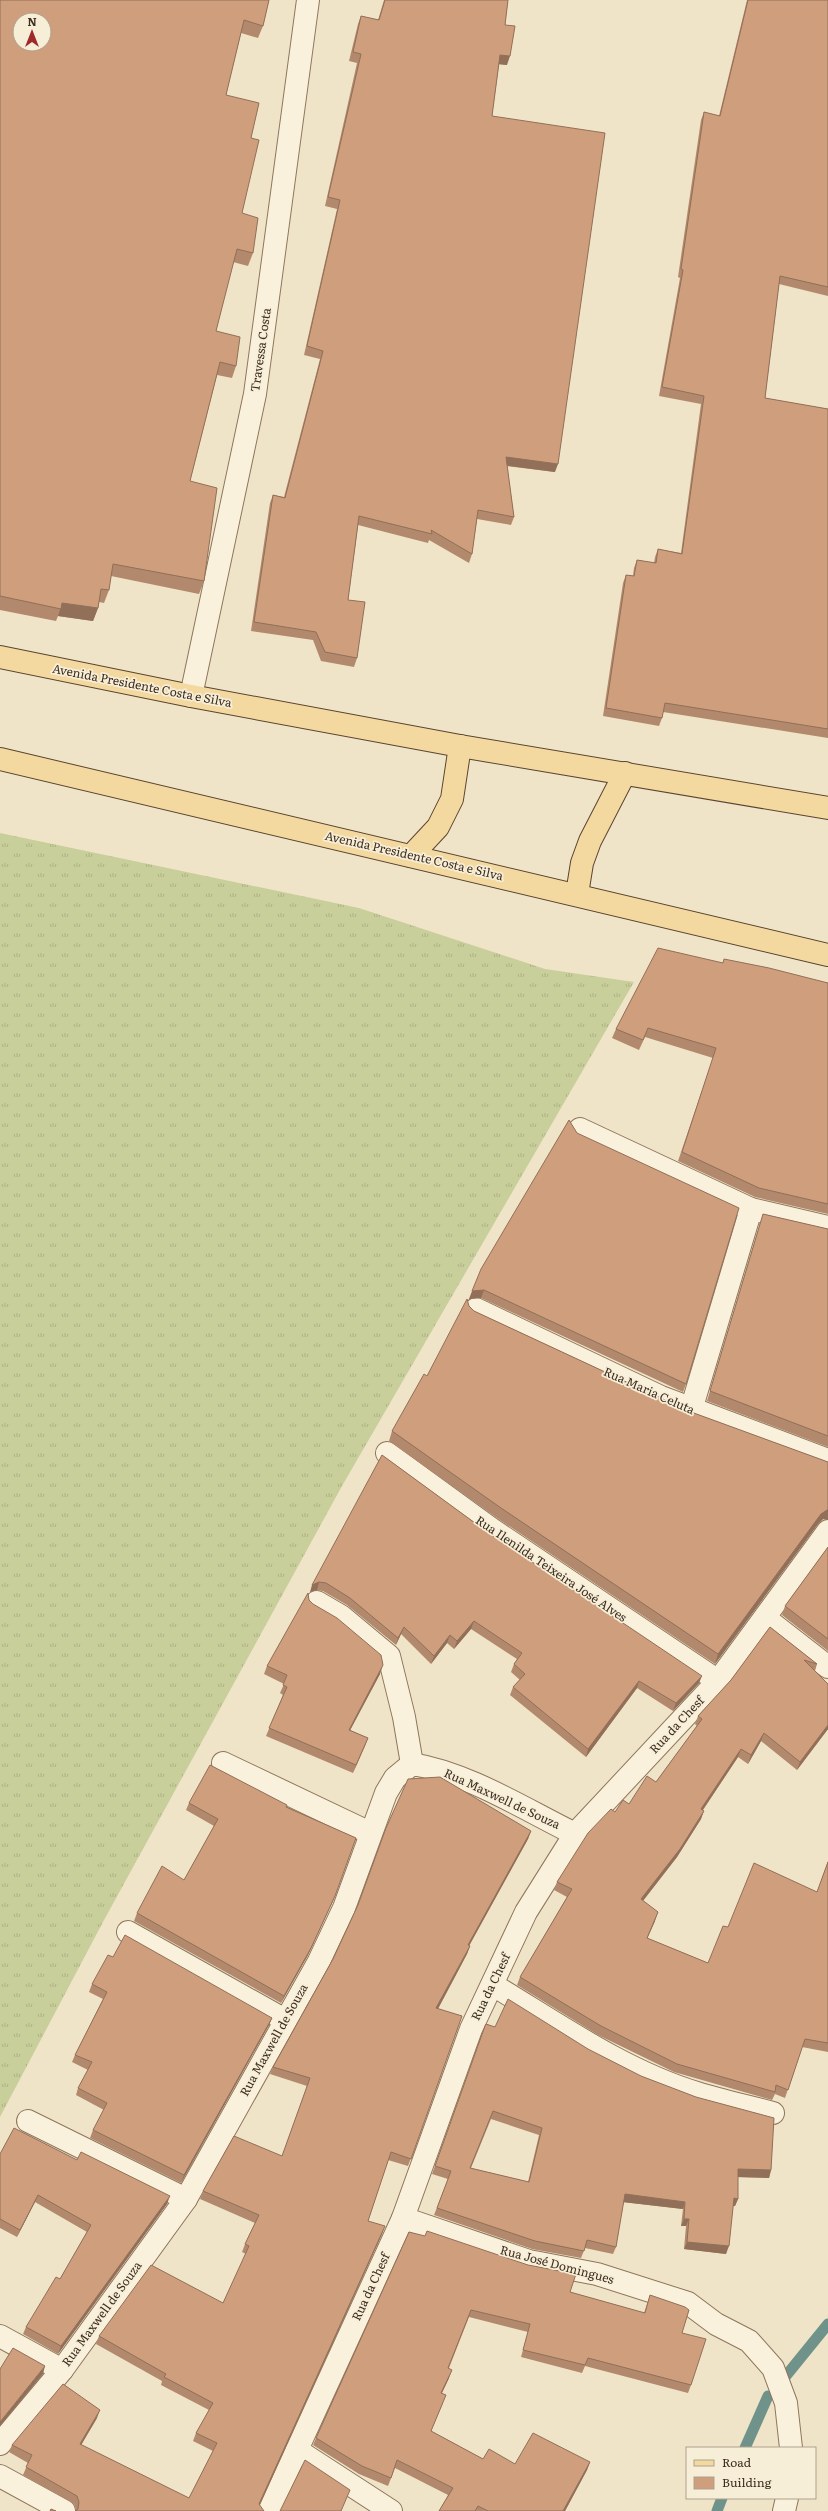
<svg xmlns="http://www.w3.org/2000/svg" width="828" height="2511" viewBox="0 0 828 2511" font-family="Literata,serif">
<defs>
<pattern id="grass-tufts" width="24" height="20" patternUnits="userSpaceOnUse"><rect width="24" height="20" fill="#c9cf9b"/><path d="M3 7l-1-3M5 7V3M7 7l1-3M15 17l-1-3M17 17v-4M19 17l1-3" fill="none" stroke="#aeb285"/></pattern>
</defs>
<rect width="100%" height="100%" fill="#f0e4c8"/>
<polygon fill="url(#grass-tufts)" points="0,833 359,908 545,969 634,982 342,1486 103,1922 0,2117"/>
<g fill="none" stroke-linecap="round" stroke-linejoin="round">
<g stroke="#6f938a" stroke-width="11">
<polyline points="785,2377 828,2324"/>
<polyline points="745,2448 768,2396"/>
<polyline points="717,2511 722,2498"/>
</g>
<g stroke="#8d765c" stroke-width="24">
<g id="minor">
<polyline points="191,696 255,394 308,0"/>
<polyline points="580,1129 751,1209 828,1227"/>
<polyline points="476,1309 661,1397 828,1460"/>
<polyline points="691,1410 751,1209"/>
<polyline points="387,1453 490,1528 718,1681"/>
<polyline points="317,1602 341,1616 389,1656 404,1717 412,1764"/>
<polyline points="765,1618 828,1667"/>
<polyline points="223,1763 370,1833"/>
<polyline points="128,1932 285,2020"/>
<path d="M493,1985C558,2024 624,2071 697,2093C722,2101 748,2106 773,2113"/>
<polyline points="28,2121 186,2199"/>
<polyline points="403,2218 529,2261 597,2274 688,2303 716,2324 749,2341 773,2368 786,2403 791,2448"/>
<polyline points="0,2336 62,2370"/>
<path d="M0,2444L62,2370L186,2199L319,1961L344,1908L386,1793L395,1778L412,1764C468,1773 524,1809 575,1834"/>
<polyline points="297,2450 391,2511"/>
<polyline points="0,2476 64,2511"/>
<polyline points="269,2511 403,2218 471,2029 526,1912 575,1834 718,1681 828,1531"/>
<polyline points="784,2511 787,2498"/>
</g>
</g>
<g stroke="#5b4430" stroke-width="24">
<g id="major">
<polyline points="0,657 191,696 460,746 828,808"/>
<polyline points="0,759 828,955"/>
<polyline points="411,856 438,827 452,799 460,746"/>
<polyline points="577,894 582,863 590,841 625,773"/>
</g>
</g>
<use href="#minor" stroke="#faf1dc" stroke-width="22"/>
<use href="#major" stroke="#f3d9a0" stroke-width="22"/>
</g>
<g fill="#b2896c" fill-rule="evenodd">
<polygon points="0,0 269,0 263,26 258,38 241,33 226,95 251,138 242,213 253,253 248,266 233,262 216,331 236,366 232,378 217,375 190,481 204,581 199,594 111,576 109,590 104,603 99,602 98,608 93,621 58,616 56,621 0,610"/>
<polygon points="384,0 508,0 505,25 507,65 499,64 492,116 555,472 507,466 514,517 511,525 477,519 472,554 469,563 429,540 428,543 358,525 348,600 357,658 354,667 321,661 313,640 251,631 270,503 273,495 284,497 320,359 304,355 337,209 325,206 357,63 349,61 358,24 361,16 378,20"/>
<polygon points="747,0 828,0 828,296 779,284 765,398 828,409 828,738 663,712 662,718 659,726 603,716 623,583 626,575 633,576 634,568 637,560 654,563 655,557 658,549 681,553 701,404 659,396 680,278 678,277 701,120 704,112 719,116"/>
<polygon points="723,963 828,983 828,1214 755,1197 678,1161 713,1058 645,1037 639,1050 612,1038 616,1029"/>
<polygon points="569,1120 686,1384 683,1392 481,1298 469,1299"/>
<polygon points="763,1214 828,1229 828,1447 707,1401 760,1224"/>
<polygon points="469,1306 474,1311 691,1412 828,1462 828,1520 823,1519 818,1524 715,1664 497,1518 389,1441 392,1431 427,1376"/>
<polygon points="382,1455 486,1531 699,1683 673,1711 637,1688 586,1757 510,1695 513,1687 520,1680 511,1672 514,1664 517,1659 471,1629 454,1649 447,1643 431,1664 401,1634 396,1645 347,1605 323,1591 317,1590 310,1592"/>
<polygon points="828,1547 828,1651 782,1615 785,1606"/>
<polygon points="309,1600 380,1674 350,1730 368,1738 353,1773 266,1736 283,1695 280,1693 284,1684 264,1674 267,1666"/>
<polygon points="770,1627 817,1664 815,1671 828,1684 828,1729 797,1770 761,1741 748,1764 738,1757 703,1810 701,1819 677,1857 643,1901 655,1921 647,1938 708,1963 728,1927 817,1892 828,1861 828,2052 802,2047 785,2098 775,2094 772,2100 674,2072 598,2035 517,1985 520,1977 567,1897 554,1890 557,1882 615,1812 629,1804 656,1782 697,1726 695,1724 698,1716 731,1680"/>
<polygon points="189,1803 287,1807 356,1838 332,1903 308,1955 281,2003 134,1921 137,1913 184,1880 214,1826 186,1810"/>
<polygon points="531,1831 528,1839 469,1946 470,1946 467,1954 438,2009 462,2016 408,2166 388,2160 368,2221 382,2234 260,2505 76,2510 74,2504 23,2475 28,2463 9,2452 12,2445 97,2418 81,2445 189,2498 213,2451 193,2441 196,2433 209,2410 161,2385 162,2381 96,2344 99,2336 223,2303 246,2254 242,2252 245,2244 255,2223 200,2199 203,2191 282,2156 307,2086 270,2074 273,2067"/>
<polygon points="92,1984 272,2018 269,2025 181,2183 90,2138 93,2130 104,2110 76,2095 78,2088 88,2070 72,2062 75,2055 103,1999 89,1992"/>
<path d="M485,2026L771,2170L769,2178L738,2177V2199L735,2206H733L726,2254L684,2249L686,2226H681L683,2209L623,2202L616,2247L613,2254L585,2248L581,2258L532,2249L434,2215L448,2179L432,2174ZM491,2119L539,2135L528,2182L471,2168Z"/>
<polygon points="0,2154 77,2160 167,2204 58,2354 23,2334 26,2327 60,2279 87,2232 35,2202 17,2237 0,2228"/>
<polygon points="409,2232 570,2292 644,2313 650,2295 682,2333 691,2385 688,2393 585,2366 582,2373 521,2357 528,2332 469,2317 449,2368 449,2378 442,2393 443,2403 431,2431 483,2459 515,2464 590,2462 587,2470 565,2511 439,2511 448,2495 395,2468 388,2486 359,2474 313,2445 316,2438"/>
</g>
<g fill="#916f58">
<polygon points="500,55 510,56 507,65 497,64"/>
<polygon points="506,457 558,464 555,472 503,465"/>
<polygon points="62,603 98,608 93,621 58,616"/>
<polygon points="484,1290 481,1298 469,1299 472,1291"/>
<polygon points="827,1510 828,1510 828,1520 823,1519 818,1524 715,1664 718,1654 821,1514"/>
<polygon points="319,1582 317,1590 310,1592 312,1585"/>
<polygon points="474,1621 471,1629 454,1649 457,1641"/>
<polygon points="404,1627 401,1634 396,1645 398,1638"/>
<polygon points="450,1635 447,1643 431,1664 434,1656"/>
<polygon points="383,1665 380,1674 346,1738 349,1730"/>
<polygon points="702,1676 699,1683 673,1711 676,1703"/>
<polygon points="639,1681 637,1688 586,1757 588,1749"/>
<polygon points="828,1725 828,1729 797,1770 800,1762"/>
<polygon points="764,1733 761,1741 748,1764 751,1755"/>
<polygon points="368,1738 365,1746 353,1773 356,1765"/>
<polygon points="741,1749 738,1757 698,1817 701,1809"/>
<polygon points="704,1811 701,1819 677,1857 638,1907 641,1899"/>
<polygon points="531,1831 528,1839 465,1953 468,1945"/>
<polygon points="335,1896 332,1903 308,1955 281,2003 284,1996"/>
<polygon points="658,1912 655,1921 644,1946 647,1938"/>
<polygon points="470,1946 467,1954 434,2016 436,2008"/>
<polygon points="272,2018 269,2025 181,2183 184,2175"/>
<polygon points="738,2169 771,2170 769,2178 735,2177"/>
<polygon points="625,2194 685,2202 683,2209 622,2202"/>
<polygon points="38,2195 35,2202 17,2237 20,2230"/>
<polygon points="170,2196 167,2204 58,2354 61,2346"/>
<polygon points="734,2198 738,2199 735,2206 731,2206"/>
<polygon points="684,2219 689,2219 686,2226 681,2226"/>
<polygon points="385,2226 382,2234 257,2511 259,2504"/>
<polygon points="687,2242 729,2246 726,2254 684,2249"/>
<polygon points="45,2366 43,2374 0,2426 0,2422"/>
<polygon points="452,2370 449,2378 438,2401 441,2393"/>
<polygon points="100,2410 97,2418 77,2452 80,2444"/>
<polygon points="590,2462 587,2470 565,2511 563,2511"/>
</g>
<g fill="#cf9f7d" stroke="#916f58" fill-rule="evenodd">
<path d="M0,0H269L263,26L244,20L226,95L259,103L251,138L259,140L242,213L258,218L253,253L237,249L216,331L240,337L236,366L220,362L190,481L217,488L204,581L113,564L109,590L101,589L98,608L62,603L61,609L0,596ZM20,20H44V44H20Z"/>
<polygon points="385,0 508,0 505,25 515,26 510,56 500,55 492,116 605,133 558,464 506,457 514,517 478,510 472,554 431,530 432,534 359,516 348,600 365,602 357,658 325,652 316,632 254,622 273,495 285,498 323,351 307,346 340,200 328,197 361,54 353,52 361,16 379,20"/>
<polygon points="748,0 828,0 828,287 780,276 765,398 828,409 828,729 665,703 662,718 606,708 626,575 634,576 637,560 656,563 658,549 682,554 704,396 662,387 683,270 681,269 704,112 720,116"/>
<polygon points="658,948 723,963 724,959 769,968 828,983 828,1204 759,1188 682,1152 716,1048 648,1028 643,1040 616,1029"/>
<polygon points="569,1120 577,1133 739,1208 686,1384 484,1290 472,1291 481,1269"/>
<polygon points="763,1214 828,1229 828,1436 710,1391"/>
<polygon points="467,1299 469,1306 474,1311 691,1412 828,1462 828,1510 827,1510 821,1514 718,1654 501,1508 392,1431 424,1374 427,1376"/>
<polygon points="382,1455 486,1531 702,1676 676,1703 639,1681 588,1749 513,1687 525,1674 514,1664 522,1653 474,1621 457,1641 450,1635 434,1656 404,1627 398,1638 350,1598 326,1583 319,1582 312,1585"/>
<polygon points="828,1547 828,1639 785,1606"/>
<polygon points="308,1593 309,1600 313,1604 337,1618 381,1655 383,1665 349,1730 368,1738 356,1765 269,1728 287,1687 283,1685 287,1675 267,1666"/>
<polygon points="770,1627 817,1664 804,1660 828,1684 828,1725 800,1762 764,1733 751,1755 741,1749 701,1809 704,1811 680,1849 641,1899 658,1912 647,1938 708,1963 723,1926 728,1927 754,1863 817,1892 828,1862 828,2043 805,2039 788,2090 776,2085 775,2092 677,2064 601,2026 520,1977 572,1889 557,1882 588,1833 611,1809 615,1812 623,1800 629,1804 647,1776 656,1782 702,1719 698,1716 731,1680"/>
<polygon points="210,1765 287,1805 286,1807 356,1838 335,1896 311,1948 284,1996 137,1913 162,1866 184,1880 218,1819 189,1803"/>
<polygon points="440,1777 531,1831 468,1945 470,1946 436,2008 462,2016 411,2159 391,2152 368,2221 385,2226 259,2504 264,2511 75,2511 78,2509 79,2502 77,2496 26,2467 32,2455 12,2445 63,2384 100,2410 80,2444 189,2498 217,2443 196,2433 213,2403 164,2377 166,2374 99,2336 151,2265 223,2303 249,2246 245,2244 259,2215 203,2191 234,2136 282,2156 310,2078 273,2067 333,1959 358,1905 386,1828 408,1779"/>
<polygon points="125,1935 272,2018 184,2175 93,2130 107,2103 78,2088 92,2062 75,2055 107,1992 92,1984 108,1955 113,1957"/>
<path d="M508,1999L588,2049L641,2076L696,2097L774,2118L771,2170L738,2169V2199L734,2198L729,2246L687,2242L689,2219H684L685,2202L625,2194L616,2247L587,2240L584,2251L535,2241L437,2208L451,2171L435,2166L485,2026L486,2024L495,2027ZM493,2111L542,2128L529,2182L470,2168Z"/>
<polygon points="14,2128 77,2160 81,2152 170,2196 61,2346 26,2327 56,2277 60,2279 91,2225 38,2195 20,2230 0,2219 0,2154"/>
<polygon points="427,2231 528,2265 576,2274 570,2292 645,2313 650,2295 685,2307 689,2310 682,2333 706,2339 691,2385 588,2358 585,2365 523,2350 530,2324 471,2310 448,2368 452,2370 441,2393 446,2395 431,2431 483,2459 489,2449 515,2464 533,2433 590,2462 563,2511 488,2511 478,2506 475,2511 439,2511 453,2488 397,2460 391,2478 362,2466 316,2438 409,2232 425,2236"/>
<polygon points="13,2348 45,2366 0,2422 0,2369"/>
<polygon points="305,2460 350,2490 341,2511 280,2511"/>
<polygon points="51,2509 56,2511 50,2511"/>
</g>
<g text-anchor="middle" stroke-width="3.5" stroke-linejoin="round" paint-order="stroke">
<g font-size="12" fill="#3d2e20" stroke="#f7eed8">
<text transform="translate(261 350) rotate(-82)" y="4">Travessa Costa</text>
<text transform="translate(142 686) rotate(11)" y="4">Avenida Presidente Costa e Silva</text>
<text transform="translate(414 856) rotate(13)" y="4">Avenida Presidente Costa e Silva</text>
<text transform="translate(649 1391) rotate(24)" y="4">Rua Maria Celuta</text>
<text transform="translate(551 1569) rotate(34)" y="4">Rua Ilenilda Teixeira José Alves</text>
<text transform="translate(677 1725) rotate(-47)" y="4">Rua da Chesf</text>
<text transform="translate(502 1799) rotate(25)" y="4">Rua Maxwell de Souza</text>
<text transform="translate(491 1987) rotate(-64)" y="4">Rua da Chesf</text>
<text transform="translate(274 2040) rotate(-61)" y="4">Rua Maxwell de Souza</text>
<text transform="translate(557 2265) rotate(15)" y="4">Rua José Domingues</text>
<text transform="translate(371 2287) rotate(-65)" y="4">Rua da Chesf</text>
<text transform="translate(102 2314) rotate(-54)" y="4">Rua Maxwell de Souza</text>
</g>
</g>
<rect x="686" y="2447" width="130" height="52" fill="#f7eed8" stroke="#ada18e"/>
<rect x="694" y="2460" width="20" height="6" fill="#f3d9a0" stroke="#ada18e"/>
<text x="722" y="2467" font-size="12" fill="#3d2e20">Road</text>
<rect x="694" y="2477" width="20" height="12" fill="#cf9f7d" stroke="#ada18e"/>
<text x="722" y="2487" font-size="12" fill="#3d2e20">Building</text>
<g transform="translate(32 32)"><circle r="19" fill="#f7eed8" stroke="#ada18e"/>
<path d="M0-3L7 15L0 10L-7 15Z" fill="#9e2a2b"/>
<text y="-6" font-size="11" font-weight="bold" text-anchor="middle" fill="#3d2e20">N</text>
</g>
</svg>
